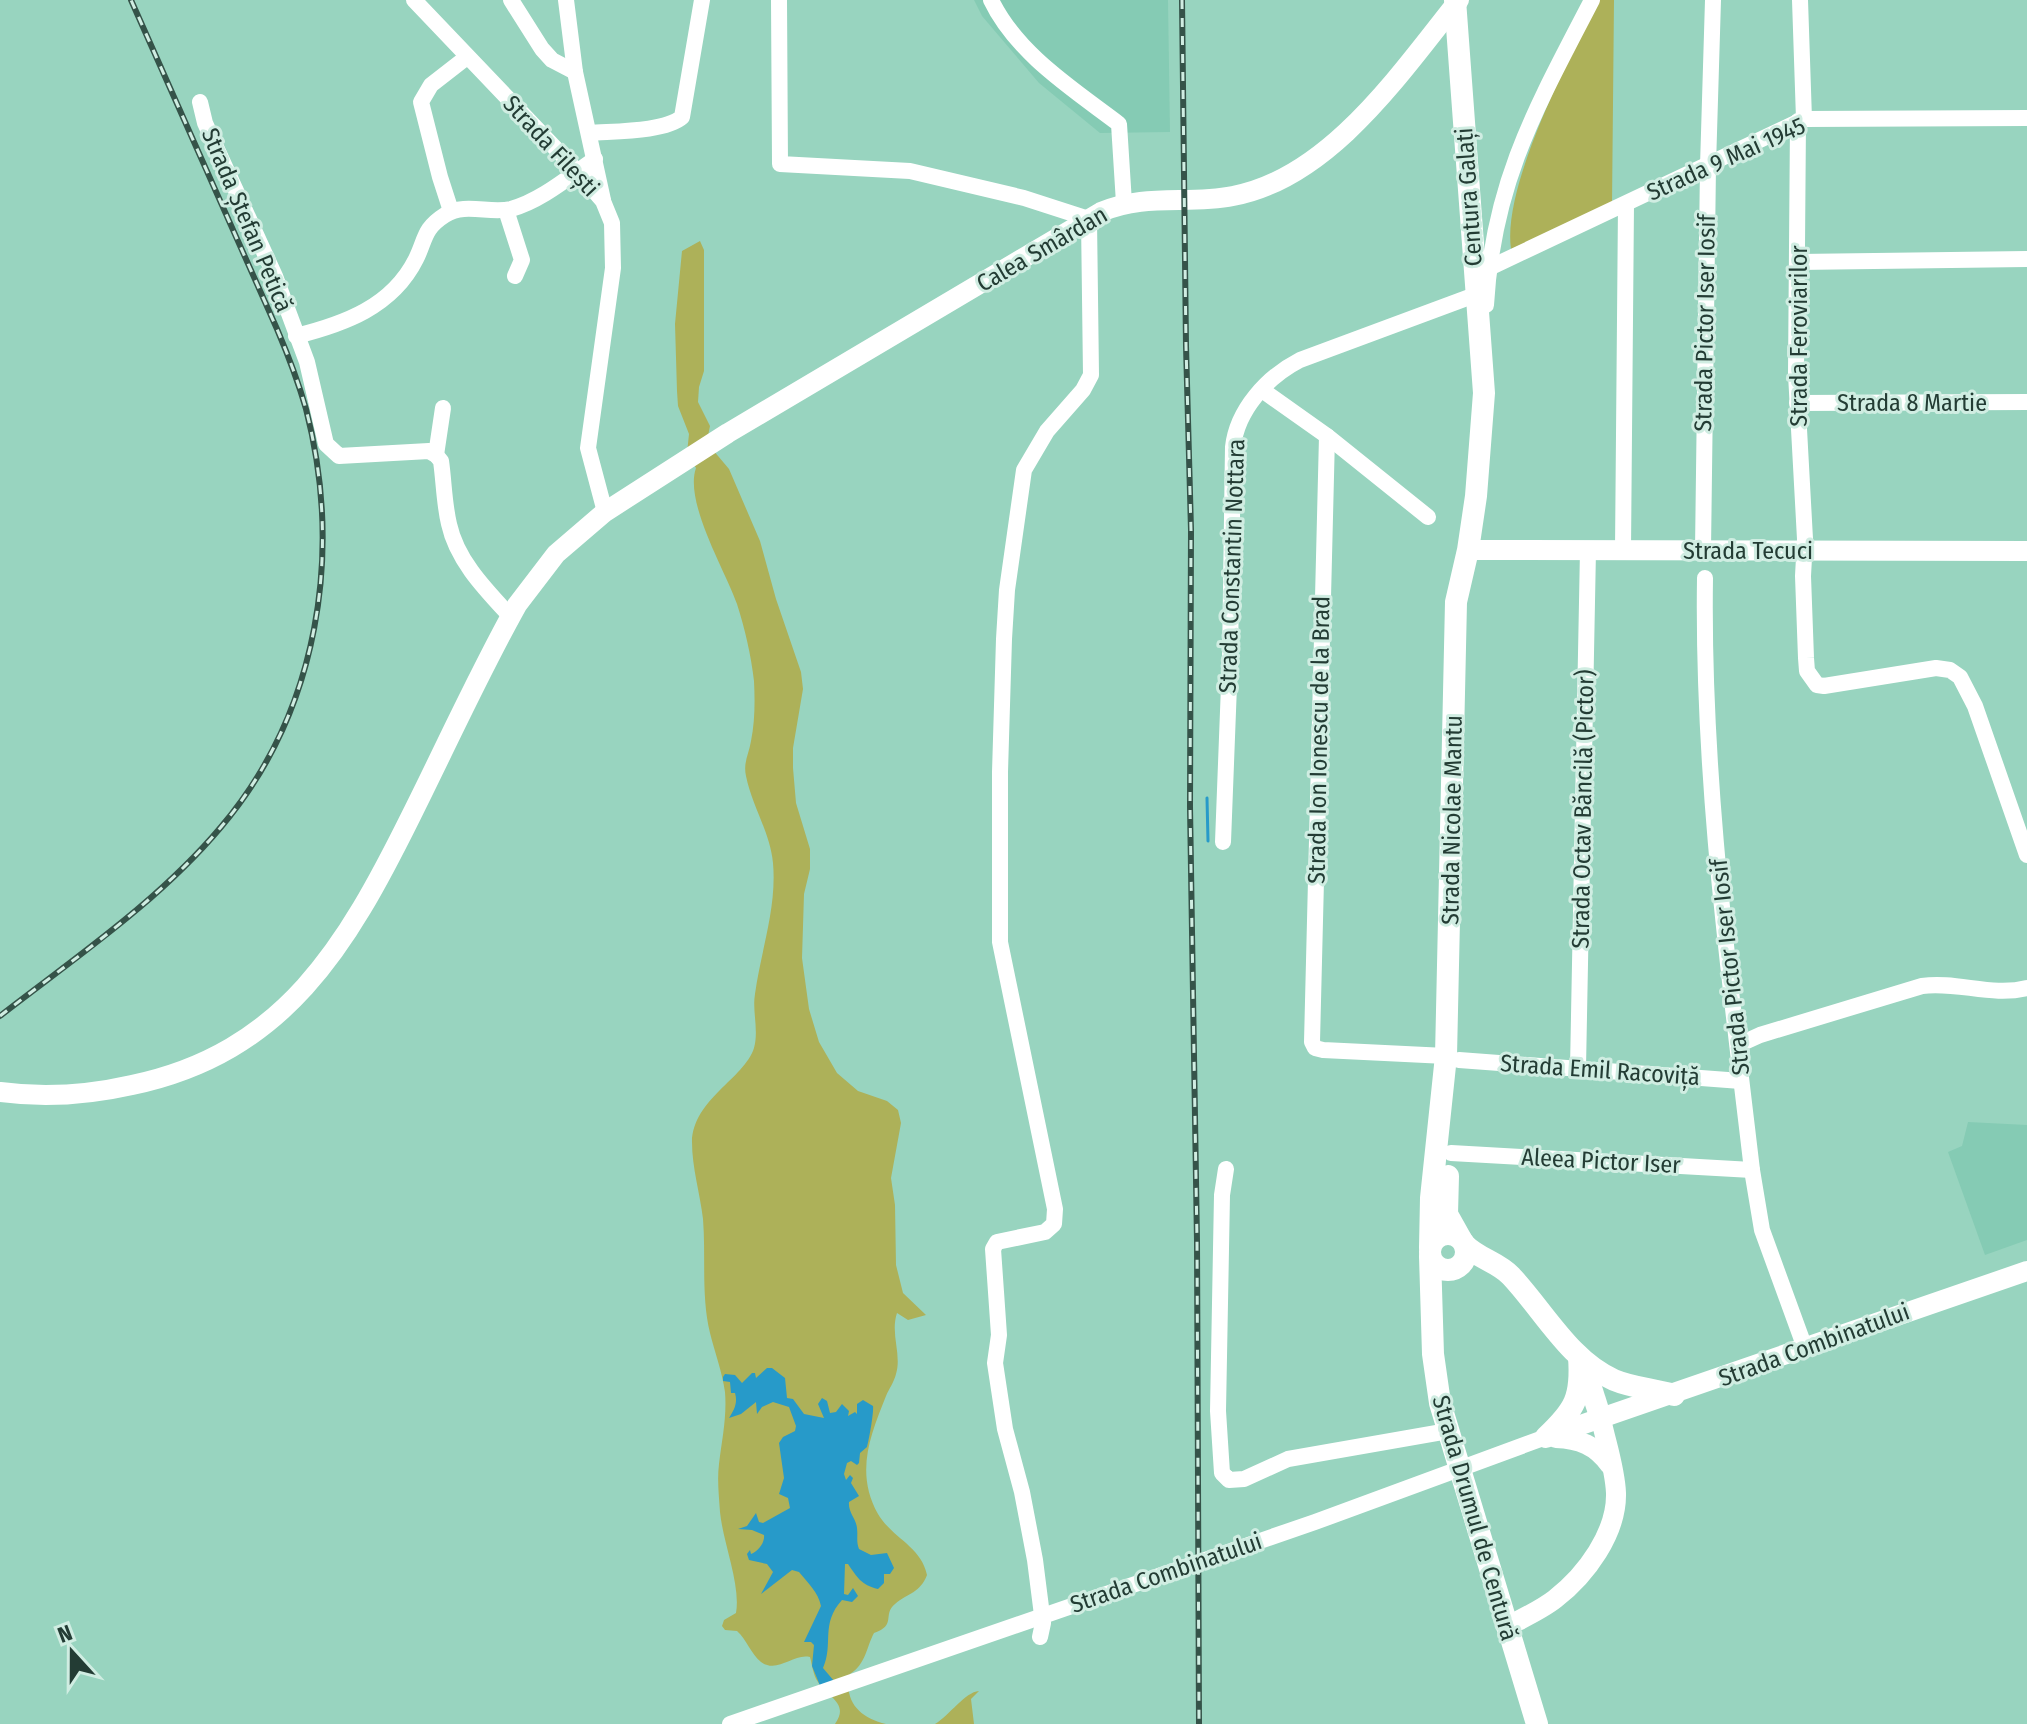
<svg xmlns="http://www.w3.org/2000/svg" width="2027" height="1724" viewBox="0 0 2027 1724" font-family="'Fira Sans Condensed',sans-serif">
<rect width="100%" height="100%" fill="#98d4bf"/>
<g fill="#85cbb4">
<polygon points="974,0 1168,0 1170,132 1100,133 1039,83 982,16"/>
<polygon points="1968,1122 2027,1125 2027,1240 1985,1255 1948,1152 1962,1146"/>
</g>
<g fill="#adb159">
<path d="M1598,0H1614L1612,205L1511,249C1502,186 1569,59 1598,0Z"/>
<path d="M700,241L704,250V371L699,387L698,402L710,426L708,436L713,450L729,469L760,541L776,599L801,672L803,689L793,748V768L796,803L810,849V869L804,894L802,958L809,1009L819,1042L837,1073L858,1091L887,1101L898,1110L901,1123L891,1178L895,1205L896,1265L903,1293L926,1315L908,1320L897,1313C890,1334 902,1354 896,1374C894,1382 889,1389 886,1396C870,1436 855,1473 878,1514C892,1538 921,1546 927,1575C920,1593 908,1593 895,1604C882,1615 897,1625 874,1633C866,1648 866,1664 850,1674C843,1701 860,1718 886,1724H835C850,1703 827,1697 818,1682C813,1675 812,1664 810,1657C793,1653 778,1674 761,1662C751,1654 747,1640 737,1631L725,1630L722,1626L724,1620L736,1613C741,1585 723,1543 720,1512C719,1496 717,1480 719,1464C722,1439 727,1417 725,1392C722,1371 715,1353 710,1333C701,1296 706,1257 703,1219C700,1193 692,1168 692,1142C693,1099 744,1079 754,1048C759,1030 752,1011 755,994C761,950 777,908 773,863C770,832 752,806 746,776C743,762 749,754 751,741C755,722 755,700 754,681C751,655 745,629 737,604C725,570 684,502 696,468L687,453L689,434L678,406L677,391L675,324L682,251Z"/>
<path d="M979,1691L971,1699L974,1724H935C950,1715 965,1692 979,1691Z"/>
</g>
<path fill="#279ac9" d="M767,1368H772L785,1378L787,1398L793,1399L804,1414L824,1418L818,1404L822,1398L827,1401L830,1413L836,1412L842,1404L849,1411L848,1416L855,1412L857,1414V1404L863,1400L873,1406C874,1412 869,1440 867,1447L860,1453L859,1463L857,1465L851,1461L847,1463L844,1474L846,1480L850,1475L853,1478L851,1483L859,1496L849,1502C848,1513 856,1518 857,1528C858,1537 856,1541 859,1549L871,1555L887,1553L894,1568L890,1574H884V1583L878,1589C861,1585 857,1577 848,1564H845L844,1594L848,1595L853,1588L858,1596L852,1602L842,1600C820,1624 834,1644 823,1668L840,1688H821L812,1666L814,1645L811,1642H804L821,1606C818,1592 808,1583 799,1572L792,1570L761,1594L773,1572L767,1564L749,1560L747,1554L750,1550L751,1554C758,1551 765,1543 764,1535L752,1530L738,1529L747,1526L756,1513L759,1522L763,1523L790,1508L788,1498L779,1494L784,1478L779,1443L783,1437L795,1431L796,1426L789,1407L773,1402L762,1407L757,1414L756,1402L741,1414L729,1418C734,1410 738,1403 735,1393H731L730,1382L723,1381V1377L725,1374L735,1375L742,1383L752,1373H755L756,1378Z"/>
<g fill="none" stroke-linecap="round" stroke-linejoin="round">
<polyline stroke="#279ac9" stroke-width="3" points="1207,798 1208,841"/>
<g stroke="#fff" stroke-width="16">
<polyline points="414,0 577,171 603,201 612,223 613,268 588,448 605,512"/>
<polyline points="511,0 542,49 552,60 575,72"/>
<polyline points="566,0 575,72 603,200"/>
<polyline points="779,0 780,164 910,171 1024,198 1089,219 1091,375 1083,390 1047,431 1024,470 1007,590 1004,639 1000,772 1000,942 1055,1209 1054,1224 1045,1232 997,1242 993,1249 999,1335 995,1363 1005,1429 1022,1492 1035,1560 1043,1623 1040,1637"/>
<path d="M991,0C1017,54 1073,89 1119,124L1124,203"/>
<polyline points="1800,0 1804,119"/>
<path d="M200,102L205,123L275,276L307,362L326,444L339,456L429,451L436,455L441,461C444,482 444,503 449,524C457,561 486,590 511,617"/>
<polyline points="1798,121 1796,374 1805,539 1803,576 1806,658 1807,671 1817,685 1824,686 1936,668 1950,670 1960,677 1975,706 2027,855"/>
<path d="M590,133C613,131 665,132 682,117L702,0"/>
<polyline points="506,210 522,260 515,276"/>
<polyline points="451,211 440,177 421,102 431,85 467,57"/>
<polyline points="1798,262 2027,259"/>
<polyline points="1489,268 1804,119 2027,118"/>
<path d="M1486,305C1493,182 1537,106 1592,0"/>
<path d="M296,336C344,324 392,307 416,259C426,239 423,229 445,215C465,202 489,214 511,209C541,201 570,176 595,159"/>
<polyline points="1262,390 1327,436 1428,517"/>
<polyline points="1797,403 2027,402"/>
<polyline points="1327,436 1312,1042 1315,1048 1323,1050 1446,1056"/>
<polyline points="436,455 443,408"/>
<polyline points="1623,550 1626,204"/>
<polyline points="1703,550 1708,166 1713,0"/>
<path d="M1705,578C1702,776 1729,974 1752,1170L1762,1230L1805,1348"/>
<path d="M1223,842L1230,659L1233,447C1237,410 1267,377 1300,360L1475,295"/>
<path d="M1738,1045L1760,1035L1922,986C1957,981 1992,997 2027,988"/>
<polyline points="1459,1060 1741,1081"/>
<polyline points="1578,1068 1588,550"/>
<polyline points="1451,1153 1752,1170"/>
<polyline points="1226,1169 1222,1195 1218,1411 1222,1473 1229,1480 1244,1479 1288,1459 1448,1431"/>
<polyline points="730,1724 1315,1522 1546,1437"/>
</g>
<g stroke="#fff" stroke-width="20">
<polyline points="1468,550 2027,551"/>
<path d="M0,1092C44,1098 88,1095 132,1085C285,1053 347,945 411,816C446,746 479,673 517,605L556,554L605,512L728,433L1101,212C1146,193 1187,205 1233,196C1330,178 1401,72 1459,0"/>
<polyline points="1546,1437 2027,1271"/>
<path d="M1556,1438C1579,1439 1596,1445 1610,1465"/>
<path d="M1506,1627C1523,1618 1541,1610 1555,1599C1586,1575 1617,1533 1616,1493C1615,1468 1606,1443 1601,1419"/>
</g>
<g stroke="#fff" stroke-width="22">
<polyline points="1448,1176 1447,1214 1461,1239"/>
<circle cx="1448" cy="1252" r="18"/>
<path d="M1465,1245C1479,1259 1498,1262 1511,1276C1543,1310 1570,1361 1614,1380C1633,1388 1654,1389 1674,1395"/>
<polyline points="1430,1248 1431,1198 1446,1056 1456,602 1468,550 1476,496 1484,393 1455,0"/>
<polyline points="1430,1256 1433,1354 1440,1403 1537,1724"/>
<polyline points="1585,1369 1601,1419"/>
<path d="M1546,1437C1575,1410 1582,1397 1579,1357"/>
</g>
<g stroke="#355349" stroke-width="6">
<g id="rail">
<polyline points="1182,0 1186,346 1191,530 1190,807 1197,1241 1199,1724"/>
<path d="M0,1016C76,957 159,901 221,827C319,711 343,553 306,409C298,381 288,355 277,329L131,0"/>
</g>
</g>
<use href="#rail" stroke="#d0ede2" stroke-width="3" stroke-dasharray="9" stroke-linecap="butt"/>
</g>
<g text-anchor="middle" stroke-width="6" stroke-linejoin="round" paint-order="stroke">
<g font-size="24" fill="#233c34" stroke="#d0ede2">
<text transform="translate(551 146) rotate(47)" y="8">Strada Filești</text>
<text transform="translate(1726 159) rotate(-24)" y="8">Strada 9 Mai 1945</text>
<text transform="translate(1469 197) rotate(-94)" y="8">Centura Galați</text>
<text transform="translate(247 220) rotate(67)" y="8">Strada Ștefan Petică</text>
<text transform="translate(1042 249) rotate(-30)" y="8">Calea Smârdan</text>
<text transform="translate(1705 323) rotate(-89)" y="8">Strada Pictor Iser Iosif</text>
<text transform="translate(1799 336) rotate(-90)" y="8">Strada Feroviarilor</text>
<text x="1912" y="411">Strada 8 Martie</text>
<text x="1748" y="559">Strada Tecuci</text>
<text transform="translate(1232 566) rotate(-88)" y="8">Strada Constantin Nottara</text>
<text transform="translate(1319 740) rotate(-89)" y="8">Strada Ion Ionescu de la Brad</text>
<text transform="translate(1583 809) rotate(-89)" y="8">Strada Octav Băncilă (Pictor)</text>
<text transform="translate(1452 820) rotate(-89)" y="8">Strada Nicolae Mantu</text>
<text transform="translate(1730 967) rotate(-96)" y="8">Strada Pictor Iser Iosif</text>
<text transform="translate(1600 1070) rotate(4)" y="8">Strada Emil Racoviță</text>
<text transform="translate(1601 1161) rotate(3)" y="8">Aleea Pictor Iser</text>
<text transform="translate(1814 1345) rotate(-20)" y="8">Strada Combinatului</text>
<text transform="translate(1475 1518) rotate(74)" y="8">Strada Drumul de Centură</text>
<text transform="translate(1166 1573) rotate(-19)" y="8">Strada Combinatului</text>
</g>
</g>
<g transform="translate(72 1652) rotate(339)" stroke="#d0ede2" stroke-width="6" paint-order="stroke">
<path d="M0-6L14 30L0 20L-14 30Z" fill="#233c34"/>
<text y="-12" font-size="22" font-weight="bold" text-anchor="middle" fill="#233c34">N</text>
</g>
</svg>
